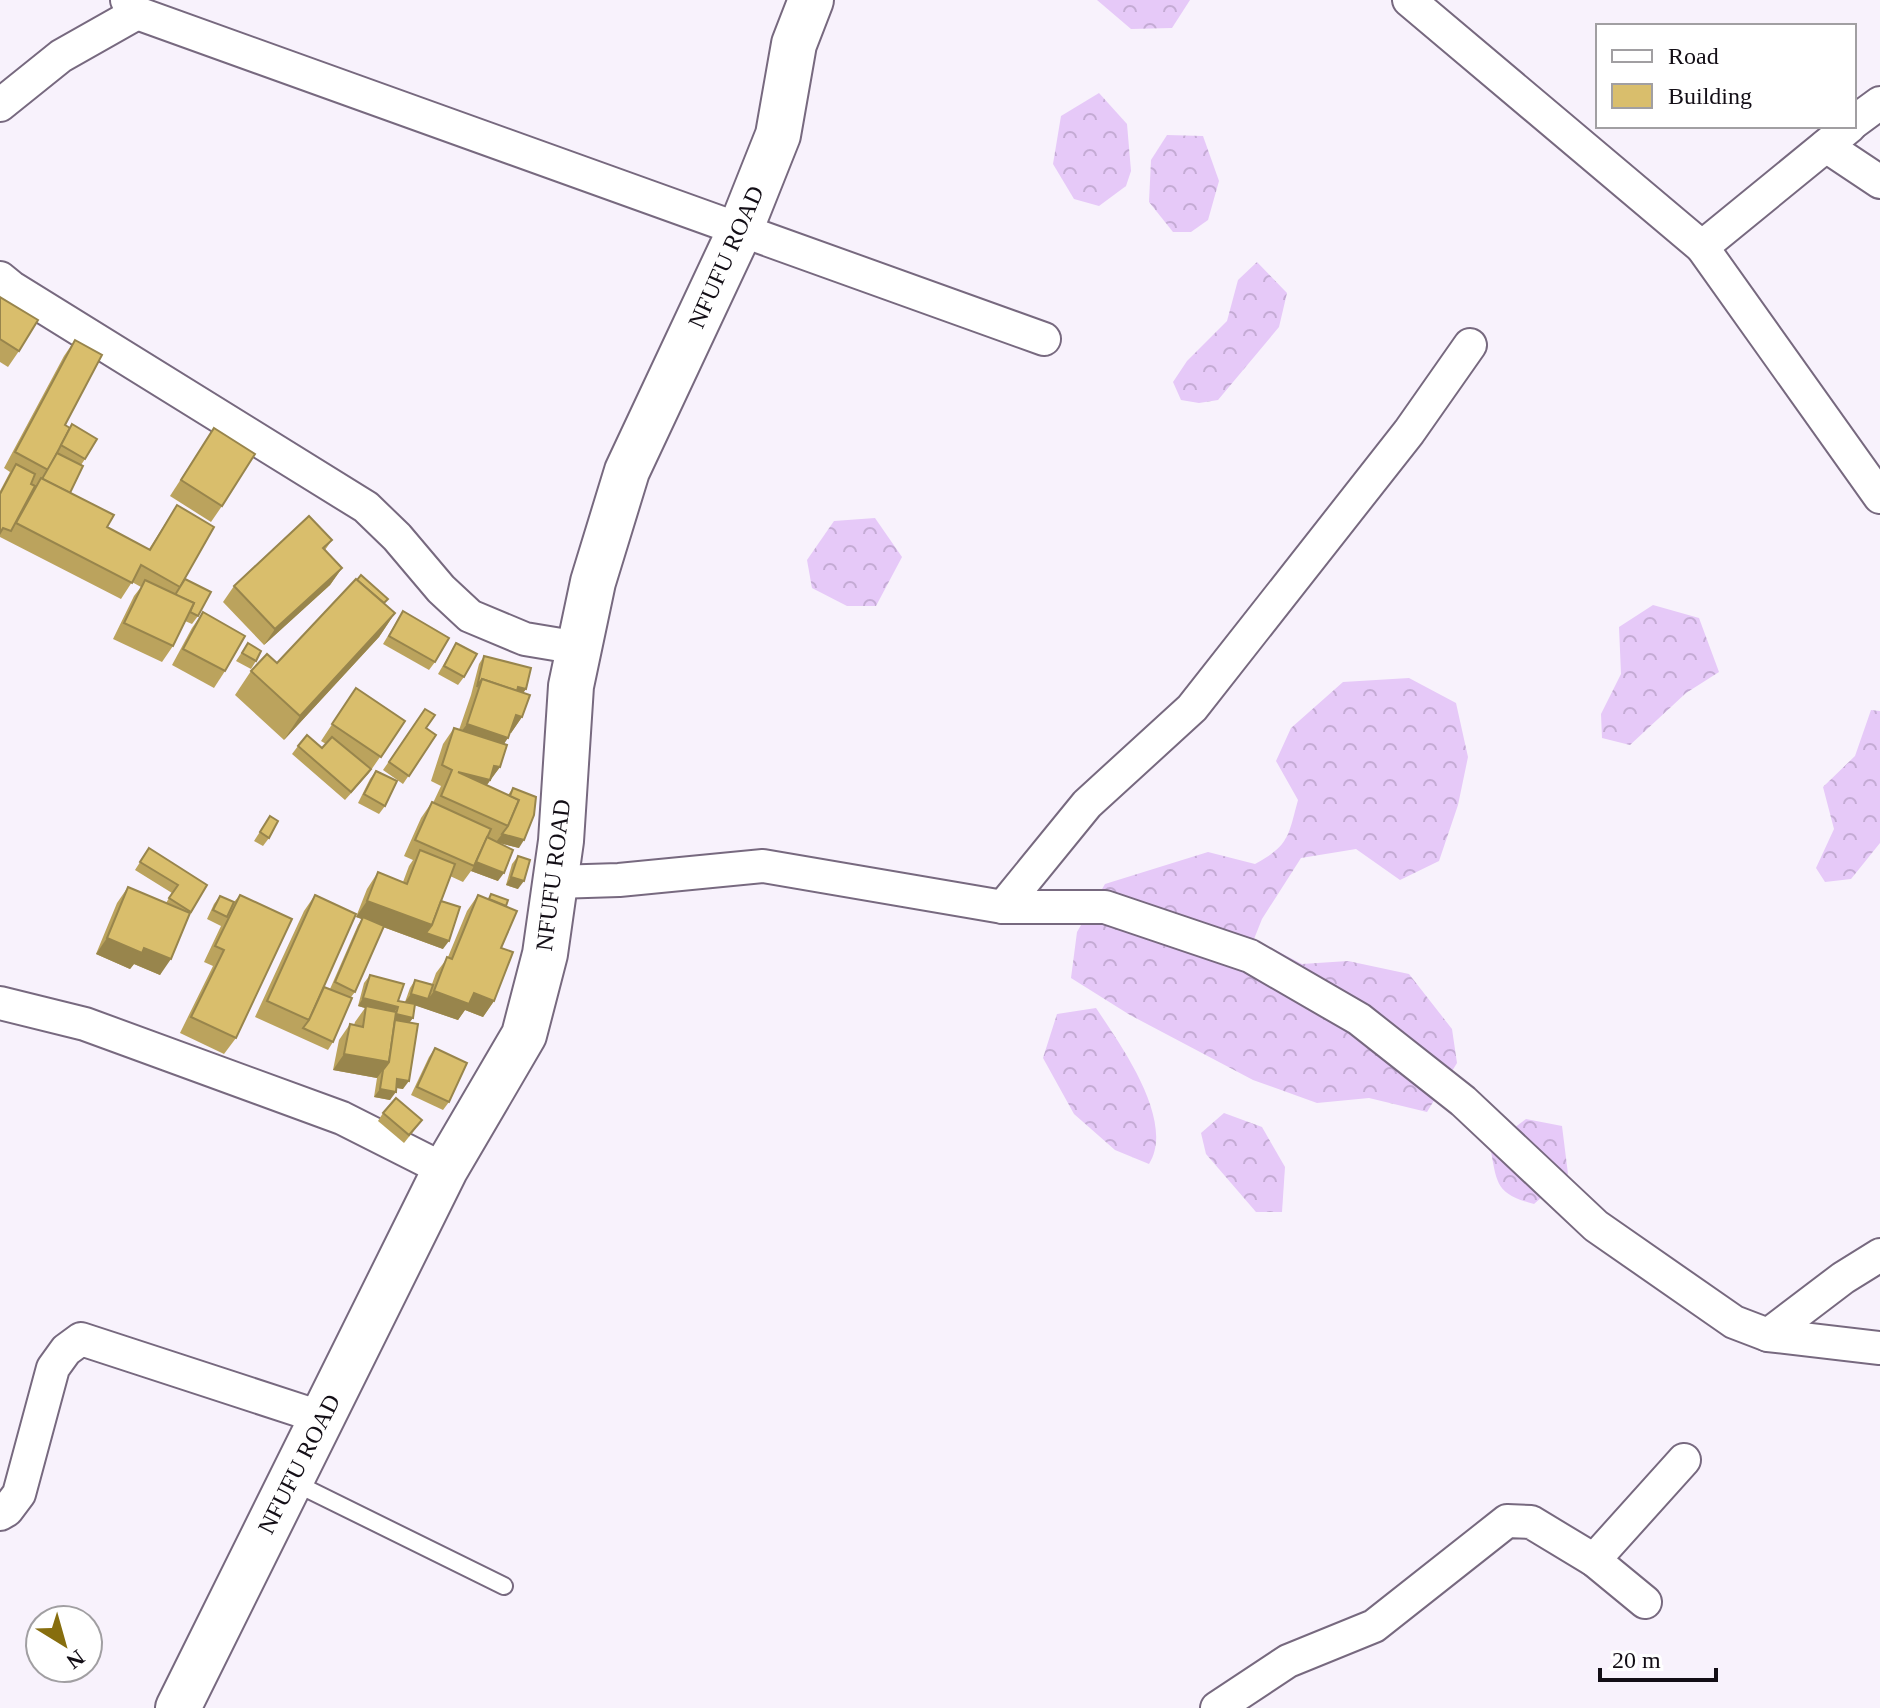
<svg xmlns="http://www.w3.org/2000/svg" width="1880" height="1708" viewBox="0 0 1880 1708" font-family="Georgia,serif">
<defs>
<pattern id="forest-crowns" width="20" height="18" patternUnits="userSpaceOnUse" patternTransform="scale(2)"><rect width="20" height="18" fill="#e6c9f8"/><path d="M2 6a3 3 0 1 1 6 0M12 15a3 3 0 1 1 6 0" fill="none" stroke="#c4abd4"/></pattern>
</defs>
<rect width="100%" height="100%" fill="#f8f2fc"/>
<g fill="url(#forest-crowns)">
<polygon points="1097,0 1190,0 1172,28 1131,29"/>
<polygon points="1099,93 1127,124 1131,171 1126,186 1099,206 1074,199 1053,164 1061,116"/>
<polygon points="1167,135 1203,136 1219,181 1208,220 1191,232 1173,232 1149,202 1151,160"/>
<polygon points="1257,262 1287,293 1279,327 1218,400 1199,403 1181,400 1173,382 1187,361 1227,321 1238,280"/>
<polygon points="875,518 902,557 876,606 847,606 812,588 807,560 834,521"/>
<polygon points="1653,605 1699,618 1719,672 1686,693 1630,745 1602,738 1601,714 1621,674 1619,627"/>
<path d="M1409,678L1456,703L1468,757L1458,805L1439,861L1400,880L1356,849L1301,858L1262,919L1254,939L1302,964L1348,961L1409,974L1452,1029L1457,1063L1427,1112L1369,1098L1317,1103L1253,1080L1130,1015L1071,978L1077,932L1105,884L1208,852L1255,864C1290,845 1288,836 1298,800L1276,761L1291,728L1343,682Z"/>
<polygon points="1871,710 1880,711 1880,843 1851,879 1825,882 1816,868 1834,829 1823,787 1855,756"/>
<path d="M1096,1008C1120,1044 1176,1121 1149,1164L1115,1150L1074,1114L1043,1058L1057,1014Z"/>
<polygon points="1224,1113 1262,1127 1285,1167 1282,1212 1256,1212 1206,1154 1201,1133"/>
<path d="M1526,1119L1562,1126L1568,1174L1534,1204C1495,1194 1497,1183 1490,1146Z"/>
</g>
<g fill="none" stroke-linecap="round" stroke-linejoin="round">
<g stroke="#77697f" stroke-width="20">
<polyline id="lane" points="291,1481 504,1586"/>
</g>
<g stroke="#77697f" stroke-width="36">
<g id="street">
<polyline points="127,0 137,13 1044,339"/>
<polyline points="1409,0 1702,247 1850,126"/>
<polyline points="0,105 61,56 137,13"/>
<polyline points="1854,122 1880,103"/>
<polyline points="1826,146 1880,182"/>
<polyline points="1702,247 1880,497"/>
<polyline points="0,278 11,287 366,507 397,537 441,589 470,616 525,639 579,648"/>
<polyline points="555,882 619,880 763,866 1003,907 1105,907 1250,956 1359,1019 1463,1101 1596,1226 1734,1322 1768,1335 1880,1348"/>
<polyline points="1003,907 1087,804 1192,708 1409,432 1470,345"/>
<polyline points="0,1003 85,1024 342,1118 445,1170"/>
<polyline points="1768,1335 1843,1278 1880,1255"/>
<polyline points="0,1514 7,1510 19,1494 53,1368 66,1350 81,1339 323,1418"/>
<polyline points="1594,1560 1684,1460"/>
<polyline points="1217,1708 1288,1661 1374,1626 1507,1521 1531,1522 1594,1560 1645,1602"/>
</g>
</g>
<g stroke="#77697f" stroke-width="48">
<polyline id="secondary" points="178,1708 445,1170 524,1035 545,954 561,841 571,686 593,582 627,471 741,228 778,135 794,44 811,0"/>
</g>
<use href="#lane" stroke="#fff" stroke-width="16"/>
<use href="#street" stroke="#fff" stroke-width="32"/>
<use href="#secondary" stroke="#fff" stroke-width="44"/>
</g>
<g fill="#bba35d">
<polygon points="0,297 19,351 8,367 0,362"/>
<polygon points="75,340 65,425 85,459 81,465 70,493 107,527 149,549 177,505 185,579 198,616 192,624 185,621 173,646 162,662 113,639 134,596 141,587 132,582 121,599 0,537 0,491 10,472 4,468 64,356"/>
<polygon points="214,428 222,506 211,522 170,496"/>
<polygon points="332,540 325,550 342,568 330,585 264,645 223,602 234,586"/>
<polygon points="385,604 395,613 379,637 284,740 235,695 251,671 277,663"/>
<polygon points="403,611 435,662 429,670 383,644"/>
<polygon points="203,612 225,671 214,688 172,665 192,628"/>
<polygon points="248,643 256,661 251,669 236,661"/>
<polygon points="456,643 464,677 458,685 438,674"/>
<polygon points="484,656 526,689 523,693 522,717 511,733 510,732 504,744 500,767 486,785 508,795 513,788 519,848 496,842 498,881 471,871 463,882 450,876 441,901 443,949 383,927 355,992 351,997 333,1042 328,1050 255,1017 304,911 315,895 324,987 330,989 358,925 362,919 356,917 367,889 378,872 403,882 409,866 413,860 404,856 421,818 432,802 433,803 441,786 431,781 443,744 454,728 459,730 471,695 479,664"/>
<polygon points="356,688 405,721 369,773 345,800 292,754 298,746 322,748 326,744 321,741"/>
<polygon points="425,709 426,728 436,735 403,784 383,770"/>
<polygon points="376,771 385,806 379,814 358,803 370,779"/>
<polygon points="270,816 269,838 263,846 254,841"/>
<polygon points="149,848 207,885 190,913 160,975 134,964 130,969 96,954 117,903 128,887 166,903 172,893 135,870"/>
<polygon points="518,856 518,889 506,885 512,864"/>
<polygon points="491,894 506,906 494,1001 483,1017 465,1010 458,1020 415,1005 413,1018 409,1022 403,1089 396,1088 390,1100 374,1097 377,1078 333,1070 339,1040 350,1024 354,1025 355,1022 365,1008 358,1006 364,983 370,975 398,1001 405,1002 410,988 415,980 432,984 436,973 448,957 467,911 478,895 488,899"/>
<polygon points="240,895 236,1038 224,1054 180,1033 213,966 204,962 221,926 207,919 214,904 220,896 234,902"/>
<polygon points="435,1048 449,1102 443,1110 411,1095 429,1057"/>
<polygon points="383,1113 416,1128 404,1143 378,1121"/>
</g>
<g fill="#98854c">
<polygon points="342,568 330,585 264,645 275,629"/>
<polygon points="395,613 379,637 284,740 300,716"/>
<polygon points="518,687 526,689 520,697 512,695"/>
<polygon points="516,715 522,717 511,733 505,731"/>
<polygon points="467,724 508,738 497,754 455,740"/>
<polygon points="494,766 500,767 479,796 458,772"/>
<polygon points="502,834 524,840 519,848 496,842"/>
<polygon points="475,862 504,873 498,881 471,871 474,866"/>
<polygon points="511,877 524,881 518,889 506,885"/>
<polygon points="367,901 432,925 449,941 443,949 356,917"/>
<polygon points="107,938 144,948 171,959 160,975 134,964 130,969 96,954"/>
<polygon points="434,991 474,993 494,1001 483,1017 465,1010 458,1020 405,1002 411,994 428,999"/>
<polygon points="363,998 398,1007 392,1015 366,1006 365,1008 358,1006"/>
<polygon points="396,1014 413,1018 407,1026 390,1022"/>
<polygon points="344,1054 389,1062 377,1078 333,1070"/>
<polygon points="397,1079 409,1081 403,1089 392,1087"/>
<polygon points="380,1089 396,1092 390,1100 374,1097"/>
</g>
<g fill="#d9be6c" stroke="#98854c" stroke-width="2">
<polygon points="0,297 38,320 19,351 0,339"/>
<polygon points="75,340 102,355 65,425 70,428 48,470 15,452"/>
<polygon points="72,424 97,439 85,459 61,445"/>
<polygon points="214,428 255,454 222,506 181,480"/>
<polygon points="57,453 83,466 70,493 42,479"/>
<polygon points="16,464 35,474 31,484 35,486 11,531 3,528 0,533 0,494"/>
<polygon points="41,478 114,515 107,527 150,550 177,505 214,527 180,587 141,565 132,583 16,523"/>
<polygon points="309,516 332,540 323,548 342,568 275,629 234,586"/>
<polygon points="361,575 388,599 384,603 357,580"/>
<polygon points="185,579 211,592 198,616 190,612 194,603 175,595"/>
<polygon points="356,579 395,613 300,716 251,671 267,654 277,663"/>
<polygon points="145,580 194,603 173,646 124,623"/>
<polygon points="403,611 449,638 435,662 389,636"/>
<polygon points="203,612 245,636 225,671 183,649"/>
<polygon points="248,643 261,651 256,661 242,653"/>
<polygon points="456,643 477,654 464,677 444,666"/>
<polygon points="484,656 531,668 526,689 518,687 517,691 482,679 477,687"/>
<polygon points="482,679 530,695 522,717 516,715 508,738 467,724"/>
<polygon points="356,688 405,721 381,757 332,724"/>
<polygon points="425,709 435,715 426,728 436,735 409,776 389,762"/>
<polygon points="454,728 507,745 500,767 494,766 490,780 458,772 519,800 508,826 441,796 452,770 442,765"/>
<polygon points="307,735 322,748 332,737 371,769 351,792 298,746"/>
<polygon points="376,771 397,781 385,806 364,794"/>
<polygon points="513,788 536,797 534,815 524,840 502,834 508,826 519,800 510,796"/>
<polygon points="432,802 491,829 474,866 415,840"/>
<polygon points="270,816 278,821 269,838 260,832"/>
<polygon points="487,837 513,850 504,873 476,862"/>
<polygon points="149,848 207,885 191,912 169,898 178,885 140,862"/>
<polygon points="420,850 455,864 432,925 367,901 378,872 407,884"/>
<polygon points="518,856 530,860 524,881 511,877"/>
<polygon points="128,887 190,913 171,959 144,948 142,953 107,938"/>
<polygon points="491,894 508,900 506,906 489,899"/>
<polygon points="240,895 292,919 236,1038 191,1017 224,950 215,946"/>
<polygon points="315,895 356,914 309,1020 267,1001"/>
<polygon points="478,895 517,911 501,948 513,952 494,1001 474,993 469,1004 434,991 447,957 452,959"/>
<polygon points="220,896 234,902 227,917 213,910"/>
<polygon points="441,901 460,907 449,941 426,933 432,925"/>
<polygon points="363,917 384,926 355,992 335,982"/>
<polygon points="370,975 404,984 398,1001 415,1004 413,1018 396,1014 398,1007 363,998"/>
<polygon points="415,980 433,985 428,999 411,994"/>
<polygon points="324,987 352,998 333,1042 303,1028 309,1020"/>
<polygon points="366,1006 396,1012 389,1062 344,1054 350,1024 363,1027"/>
<polygon points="395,1020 418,1024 409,1081 397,1079 396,1092 380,1089 383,1070 389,1062"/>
<polygon points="435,1048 467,1063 449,1102 417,1087"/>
<polygon points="396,1098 422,1120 409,1135 383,1113"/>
</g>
<g text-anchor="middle" stroke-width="8" stroke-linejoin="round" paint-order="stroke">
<g font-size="24" fill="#130e16" stroke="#fff">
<text transform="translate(726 257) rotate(-66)" y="8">NFUFU ROAD</text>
<text transform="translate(553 875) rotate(-83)" y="8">NFUFU ROAD</text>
<text transform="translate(299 1464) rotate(-63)" y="8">NFUFU ROAD</text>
</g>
</g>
<rect x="1596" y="24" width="260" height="104" fill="#ffffff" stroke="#a19fa2" stroke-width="2"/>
<rect x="1612" y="50" width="40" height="12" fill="#ffffff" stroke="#a19fa2" stroke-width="2"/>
<text x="1668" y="64" font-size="24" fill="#130e16">Road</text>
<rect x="1612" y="84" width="40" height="24" fill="#d9be6c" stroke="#a19fa2" stroke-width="2"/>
<text x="1668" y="104" font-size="24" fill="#130e16">Building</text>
<g transform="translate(64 1644) rotate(143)"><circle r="38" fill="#ffffff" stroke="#a19fa2" stroke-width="2"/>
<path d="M0-6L14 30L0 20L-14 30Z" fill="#876e0e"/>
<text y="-12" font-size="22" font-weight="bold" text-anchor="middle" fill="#130e16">N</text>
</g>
<path d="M1600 1668v12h116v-12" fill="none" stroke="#130e16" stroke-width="4"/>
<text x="1612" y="1668" font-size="24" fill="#130e16" stroke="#ffffff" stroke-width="6" paint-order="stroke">20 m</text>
</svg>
